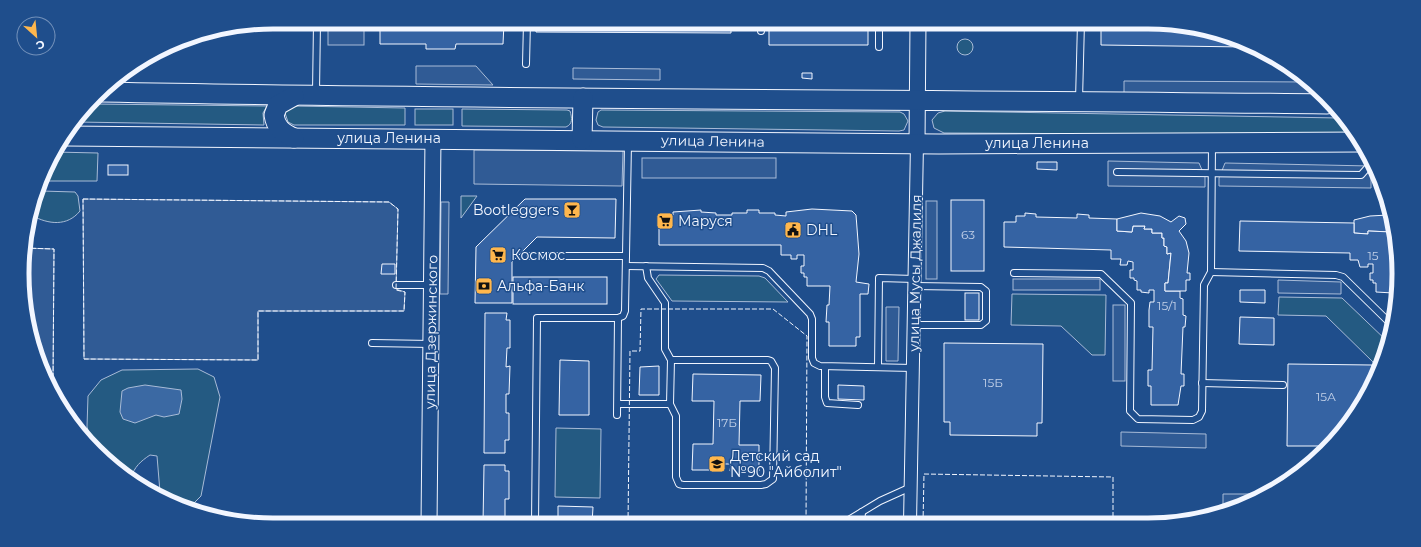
<svg xmlns="http://www.w3.org/2000/svg" width="1421" height="547" viewBox="0 0 1421 547" font-family="Montserrat,sans-serif">
<rect width="100%" height="100%" fill="#1f4e8c"/>
<g fill="#245a82" stroke="#a8bbd7">
<circle cx="965" cy="47" r="8"/>
<polygon points="92,104 267,106 263,113 264,125 76,122"/>
<polygon points="294,106 405,108 405,125 294,125 288,122 285,113 288,109"/>
<rect x="415" y="109" width="38" height="16"/>
<path d="M462,109L567,110L570,111C572,118 573,124 566,127L462,126Z"/>
<polygon points="601,110 900,112 904,114 908,121 904,130 899,131 603,127 598,125 596,120 598,112"/>
<polygon points="945,111 1339,118 1354,135 944,133 934,128 932,120 938,113"/>
<polygon points="54,152 98,153 97,181 44,181"/>
<path d="M41,191L75,192L78,196L80,211C67,227 48,224 33,216Z"/>
<polygon points="461,196 477,196 461,218"/>
<polygon points="659,275 759,276 765,278 788,302 672,301 656,279"/>
<polygon points="1012,294 1106,295 1105,355 1092,355 1061,326 1011,325"/>
<polygon points="1279,297 1342,298 1389,343 1375,372 1373,372 1373,362 1326,316 1278,315"/>
<path d="M198,369L214,377L220,397L201,496L194,503L184,504L160,492L157,456L150,455C141,461 134,467 131,478L121,473L92,443L87,427L88,396L101,380L122,370Z"/>
<polygon points="556,428 601,429 600,498 555,497"/>
</g>
<g fill="#305b95" stroke="#a8bbd7">
<rect x="328" y="22" width="36" height="23"/>
<polygon points="416,66 476,66 493,85 416,84"/>
<polygon points="573,68 660,69 660,80 573,79"/>
<polygon points="1124,81 1308,82 1319,95 1124,93"/>
<polygon points="474,150 623,151 622,186 474,184"/>
<rect x="642" y="158" width="134" height="20"/>
<polygon points="1108,161 1199,163 1205,177 1205,187 1108,186"/>
<polygon points="1225,163 1371,166 1371,188 1219,186 1219,178"/>
<polygon points="83,199 389,202 398,209 396,289 405,292 404,311 258,311 258,360 84,359"/>
<rect x="926" y="201" width="11" height="78"/>
<polygon points="441,202 449,202 448,294 440,294"/>
<polygon points="24,248 54,249 53,383 52,383 27,323"/>
<rect x="1013" y="279" width="87" height="11"/>
<polygon points="1278,280 1341,282 1341,294 1278,293"/>
<rect x="1113" y="305" width="12" height="76"/>
<polygon points="886,307 899,307 898,361 886,361"/>
<polygon points="1121,432 1206,434 1206,448 1121,446"/>
<polygon points="1223,494 1266,494 1259,499 1232,507 1223,507"/>
</g>
<polygon fill="#3b69a3" stroke="#a8bbd7" points="145,385 181,390 182,399 179,414 164,417 156,415 135,423 123,419 120,412 122,391 128,388"/>
<g fill="#3563a3" stroke="#f2f6ff">
<polygon points="409,22 504,23 503,44 456,44 455,49 426,49 426,44 380,44 380,26 373,22"/>
<polygon points="409,22 495,22 495,23"/>
<polygon points="536,22 731,22 731,33 536,32"/>
<rect x="771" y="22" width="88" height="7"/>
<polygon points="859,22 868,22 868,45 769,45 769,29 859,29"/>
<polygon points="1101,22 1148,22 1213,31 1246,47 1101,45"/>
<polygon points="802,73 812,73 812,79 802,78"/>
<polygon points="1037,162 1057,162 1057,170 1037,169"/>
<rect x="108" y="165" width="20" height="10"/>
<polygon points="525,199 616,199 615,238 537,237 512,262 512,303 475,303 476,247"/>
<rect x="951" y="200" width="33" height="71"/>
<polygon points="812,209 852,211 856,215 859,254 856,282 869,284 868,294 860,294 860,337 856,337 856,346 829,346 829,322 826,322 827,305 829,305 830,286 807,286 807,277 804,277 804,273 801,273 801,266 804,266 804,255 797,255 797,259 791,259 791,255 781,255 781,245 659,245 659,215 673,215 673,212 701,210 701,212 716,213 716,215 732,215 732,213 747,213 747,210 759,210 759,213 775,213 775,215 786,216 786,212"/>
<polygon points="1025,213 1036,214 1036,217 1077,218 1077,214 1089,215 1089,218 1117,219 1117,231 1132,232 1133,226 1145,226 1144,229 1152,229 1152,233 1162,233 1162,238 1164,238 1164,246 1167,247 1167,254 1171,253 1168,283 1165,283 1165,291 1180,291 1180,298 1183,299 1183,315 1186,316 1185,327 1183,327 1181,374 1184,374 1184,386 1181,386 1178,405 1151,405 1151,386 1148,386 1148,370 1152,370 1153,327 1149,327 1149,310 1150,302 1154,302 1154,290 1149,290 1149,293 1141,292 1141,290 1137,290 1137,281 1134,280 1134,278 1130,278 1130,270 1133,270 1133,262 1128,261 1127,265 1120,265 1121,259 1111,259 1111,250 1004,247 1004,222 1016,222 1016,216 1025,216"/>
<polygon points="1141,213 1160,216 1171,222 1179,216 1185,218 1186,224 1179,231 1186,241 1189,253 1187,273 1190,273 1190,280 1186,280 1186,291 1165,291 1165,283 1168,283 1171,253 1167,254 1167,247 1164,246 1164,238 1162,238 1162,233 1152,233 1152,229 1144,229 1145,226 1133,226 1132,232 1117,231 1117,219"/>
<polygon points="1388,215 1395,236 1392,236 1392,232 1368,231 1368,234 1354,233 1354,220 1370,216"/>
<polygon points="1240,221 1354,223 1354,233 1368,234 1368,231 1392,232 1392,236 1395,236 1397,241 1393,293 1376,292 1376,283 1373,283 1373,280 1370,280 1370,273 1373,273 1373,264 1368,264 1368,267 1360,267 1358,260 1350,260 1350,253 1239,251"/>
<polygon points="382,264 395,264 395,274 381,274"/>
<rect x="513" y="277" width="94" height="27"/>
<polygon points="1240,290 1265,290 1265,303 1240,302"/>
<rect x="965" y="293" width="14" height="27"/>
<polygon points="485,313 507,313 506,320 510,320 510,348 507,348 506,367 510,366 509,394 506,394 506,413 509,413 509,440 505,440 505,453 484,453"/>
<polygon points="1240,317 1274,318 1274,345 1239,344"/>
<polygon points="944,343 1043,344 1042,423 1037,423 1037,436 950,435 950,422 944,422"/>
<polygon points="560,360 589,361 589,415 559,415"/>
<polygon points="1288,364 1372,365 1372,380 1357,413 1328,446 1287,446"/>
<polygon points="659,366 659,395 639,395 640,367"/>
<polygon points="693,374 761,375 760,401 740,401 739,445 759,445 759,471 730,471 731,464 720,464 720,470 692,470 693,444 713,444 714,401 692,401"/>
<polygon points="838,385 864,386 864,400 838,399"/>
<polygon points="484,465 505,465 505,471 509,471 509,499 505,499 505,518 508,518 508,524 483,524"/>
<polygon points="558,506 593,507 592,524 558,524"/>
</g>
<g fill="none" stroke-linecap="round" stroke-linejoin="round">
<g stroke="#f2f6ff" stroke-width="8">
<g id="service">
<polyline points="761,22 761,31"/>
<polyline points="879,47 879,22"/>
<polyline points="526,64 527,22"/>
<polyline points="316,92 317,22"/>
<polyline points="1079,100 1081,22"/>
<polyline points="1117,172 1361,175 1369,166 1369,159"/>
<polyline points="530,256 626,256"/>
<polyline points="626,266 763,268 769,271 810,314 812,319 812,358 814,363 820,366 913,368"/>
<polyline points="646,266 648,278 665,303 665,349 671,360 670,404 676,416 676,477 679,484 683,485 761,485 766,484 773,479 775,368 771,361 768,360 671,360"/>
<polyline points="1211,272 1336,275 1343,277 1391,324"/>
<polyline points="1014,273 1101,274 1131,303 1130,411 1138,419 1193,420 1199,417 1202,411 1204,285 1211,272 1212,144"/>
<polyline points="396,285 431,285"/>
<polyline points="914,325 981,325 986,321 986,291 981,287 915,286"/>
<polyline points="372,343 431,344"/>
<polyline points="825,367 825,397 827,403 858,405"/>
<polyline points="878,367 879,278 915,279"/>
<polyline points="1202,383 1283,385"/>
<polyline points="618,404 670,404"/>
<polyline points="617,415 618,318"/>
<polyline points="1295,473 1298,473"/>
<polyline points="535,524 537,318 618,318 623,316 625,311 628,143"/>
<polyline points="842,524 880,501 911,487"/>
<polyline points="861,524 862,512"/>
</g>
</g>
<g stroke="#f2f6ff" stroke-width="14">
<polyline id="minor" points="910,523 917,143"/>
</g>
<g stroke="#f2f6ff" stroke-width="17">
<g id="tertiary">
<polyline points="917,143 918,22"/>
<polyline points="429,525 433,138"/>
</g>
</g>
<g stroke="#f2f6ff" stroke-width="21">
<g id="primary">
<path d="M102,92C510,100 918,99 1327,104"/>
<polyline points="66,136 939,144 1360,142"/>
<path d="M294,138C283,133 276,128 274,115L278,105L294,96"/>
<polyline points="582,140 583,98"/>
</g>
</g>
<use href="#service" stroke="#1f4e8c" stroke-width="6"/>
<use href="#minor" stroke="#1f4e8c" stroke-width="12"/>
<use href="#tertiary" stroke="#1f4e8c" stroke-width="15"/>
<use href="#primary" stroke="#1f4e8c" stroke-width="19"/>
<g stroke="#f2f6ff" stroke-width="1" stroke-dasharray="5 2" stroke-linecap="butt">
<polygon points="83,199 389,202 398,209 396,290 405,292 404,311 258,311 258,360 84,359"/>
<polyline points="24,248 54,249 53,383 52,383"/>
<polyline points="923,523 924,474 1113,477 1113,523"/>
<polyline points="628,524 630,351 640,351 641,309 773,309 807,336 806,524"/>
</g>
</g>
<defs>
<g id="bar-square" transform="scale(0.9)"><rect x="-9" y="-9" width="18" height="18" rx="4" fill="#ffb74d" stroke="#1f4e8c"/><path d="M-6-5H6L.8 .8V4.5H3.5V6h-7V4.5H-.8V.8Z" fill="#111"/></g>
<g id="supermarket-square" transform="scale(0.9)"><rect x="-9" y="-9" width="18" height="18" rx="4" fill="#ffb74d" stroke="#1f4e8c"/><path d="M-6-5.5h2.5l.6 2H6L4.5 2H-2.5L-4.4-4H-6ZM-1.5 3.2a1.3 1.3 0 1 0 .1 0ZM3 3.2a1.3 1.3 0 1 0 .1 0Z" fill="#111"/></g>
<g id="civic-square" transform="scale(0.9)"><rect x="-9" y="-9" width="18" height="18" rx="4" fill="#ffb74d" stroke="#1f4e8c"/><path d="M-.6-6.5H3V-4.5H.6V-3L4-1V1h2V6H-6V1h2V-1L-.6-3ZM-1.2 2.5V6h2.4V2.5Z" fill="#111"/></g>
<g id="bank-square" transform="scale(0.9)"><rect x="-9" y="-9" width="18" height="18" rx="4" fill="#ffb74d" stroke="#1f4e8c"/><path d="M-6-4H6V4H-6ZM0-2.3a2.3 2.3 0 1 0 0 4.6a2.3 2.3 0 1 0 0-4.6Z" fill="#111"/></g>
<g id="school-square" transform="scale(0.9)"><rect x="-9" y="-9" width="18" height="18" rx="4" fill="#ffb74d" stroke="#1f4e8c"/><path d="M0-5L7-2L0 1L-7-2ZM-4 1L0 2.5L4 1V4Q0 6-4 4Z" fill="#111"/></g>
</defs>
<g fill-rule="evenodd">
<use href="#bar-square" x="572" y="210"/>
<use href="#supermarket-square" x="665" y="221"/>
<use href="#civic-square" x="793" y="230"/>
<use href="#supermarket-square" x="498" y="255"/>
<use href="#bank-square" x="484" y="286"/>
<use href="#school-square" x="717" y="464"/>
</g>
<g text-anchor="middle" stroke-width="3" stroke-linejoin="round" paint-order="stroke">
<g font-size="12" fill="#c3d1e8">
<text x="968" y="239">63</text>
<text x="1373" y="260">15</text>
<text x="1167" y="310">15/1</text>
<text x="993" y="387">15Б</text>
<text x="1326" y="401">15А</text>
<text x="727" y="427">17Б</text>
</g>
<g font-size="14" fill="#f2f6ff" stroke="#1f4e8c">
<text x="389" y="143">улица Ленина</text>
<text transform="translate(713 141) rotate(1)" y="5">улица Ленина</text>
<text x="1037" y="148">улица Ленина</text>
<text transform="translate(915 273) rotate(-89)" y="5">улица Мусы Джалиля</text>
<text transform="translate(431 332) rotate(-89)" y="5">улица Дзержинского</text>
</g>
<g font-size="14" fill="#f2f6ff" stroke="#1f4e8c" text-anchor="start">
<text x="559" y="215" text-anchor="end">Bootleggers</text>
<text x="678" y="226">Маруся</text>
<text x="806" y="235">DHL</text>
<text x="511" y="260">Космос</text>
<text x="497" y="291">Альфа-Банк</text>
<text x="730" y="461">Детский сад<tspan x="730" dy="16">№90 "Айболит"</tspan></text>
</g>
</g>
<path d="M0 0H1421V547H0ZM273 29H1148A244 244 0 0 1 1392 273V274A244 244 0 0 1 1148 518H273A244 244 0 0 1 29 274V273A244 244 0 0 1 273 29Z" fill="#1f4e8c" fill-rule="evenodd"/>
<path fill="none" stroke="#f2f6ff" stroke-width="5" d="M273 29H1148A244 244 0 0 1 1392 273V274A244 244 0 0 1 1148 518H273A244 244 0 0 1 29 274V273A244 244 0 0 1 273 29Z"/>
<g transform="translate(36 36) rotate(153)"><circle r="19" fill="#1f4e8c" stroke="#7391ba"/>
<path d="M0-3L7 15L0 10L-7 15Z" fill="#ffb74d"/>
<text y="-6" font-size="11" font-weight="bold" text-anchor="middle" fill="#f2f6ff">С</text>
</g>
</svg>
